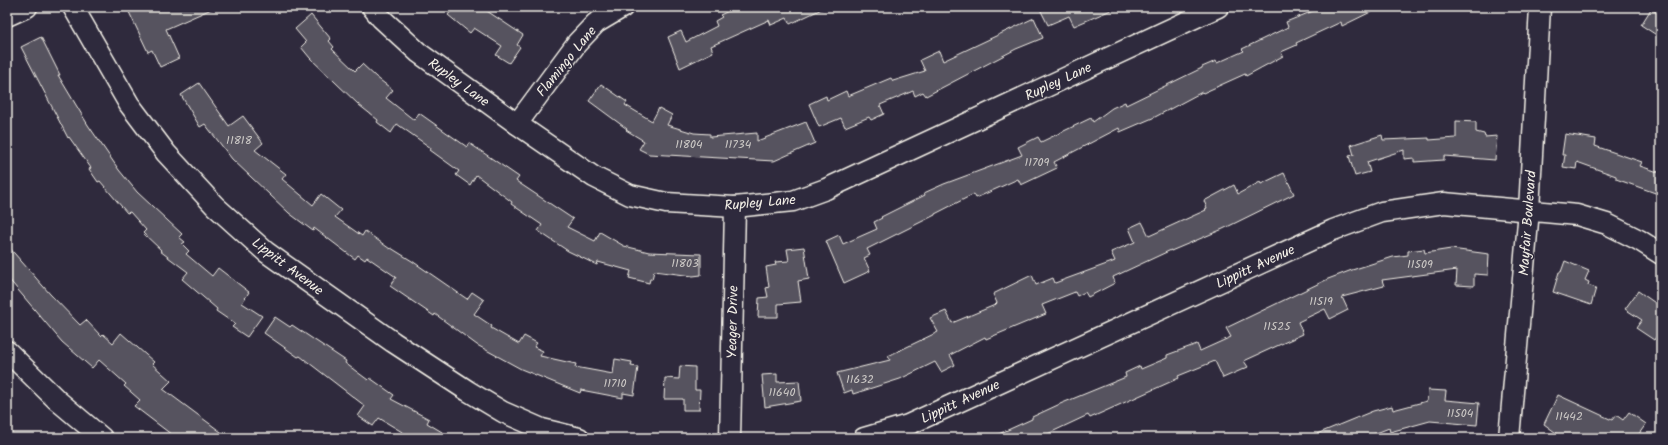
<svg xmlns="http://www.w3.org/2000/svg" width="1668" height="445" viewBox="0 0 1668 445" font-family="Kalam,sans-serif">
<rect width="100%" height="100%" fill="#2f2a3d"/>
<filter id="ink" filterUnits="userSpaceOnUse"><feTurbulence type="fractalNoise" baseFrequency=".025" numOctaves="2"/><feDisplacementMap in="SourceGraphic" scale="8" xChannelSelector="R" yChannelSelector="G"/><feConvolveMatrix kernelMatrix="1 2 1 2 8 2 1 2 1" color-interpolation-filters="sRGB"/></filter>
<g filter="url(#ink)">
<g fill="#56525f" stroke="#f4f1e8">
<polygon points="140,7 216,7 166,29 179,58 160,67 152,50 148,52 129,12"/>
<polygon points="454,7 481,7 523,35 517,45 520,47 509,63 496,55 502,46 474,28 470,33 448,15"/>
<polygon points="737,7 826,7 790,24 787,18 771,25 769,20 711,46 713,52 680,68 668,37 681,31 686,42 717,26 715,21 722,17 720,15"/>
<polygon points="1039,7 1118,7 1074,26 1069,16 1048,25"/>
<polygon points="1323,7 1381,7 1342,26 1341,22 1296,43 1297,45 1281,52 1283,56 1246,76 1245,74 1203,93 1202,92 1155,117 1120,132 1119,128 1054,162 1057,168 1021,185 1018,179 976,198 974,194 935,214 935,215 867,249 870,255 864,258 870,271 844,283 826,241 839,235 843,244 877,229 874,222 882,218 881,217 925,195 924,193 944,184 1022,155 1018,147 1038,137 1041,142 1091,118 1093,122 1112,108 1125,102 1126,105 1202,68 1202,67 1216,61 1217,63 1244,51 1242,49 1288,27 1286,22"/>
<polygon points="1651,9 1661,15 1661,38 1641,25"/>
<polygon points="311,15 331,39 329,41 334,47 332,49 355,71 362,64 376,77 393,90 386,98 414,120 419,113 467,147 469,143 519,177 516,181 573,219 567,227 595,241 600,232 624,246 649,252 701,254 701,275 693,276 654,271 652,279 650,279 649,283 629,278 631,271 598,262 597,265 568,251 538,231 542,225 511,204 512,202 476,175 470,185 456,175 459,171 430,150 431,148 397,124 391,133 377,122 378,120 359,105 310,58 301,47 306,42 295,29"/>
<polygon points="1034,18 1043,38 1016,49 926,96 923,92 915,96 913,91 880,105 884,114 871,120 869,117 845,127 841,118 819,127 809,104 826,96 827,100 846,91 848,96 891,78 893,81 925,71 920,60 939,51 943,61"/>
<polygon points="41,37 60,75 58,75 88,125 119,170 137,192 182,234 179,237 185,242 182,244 189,251 186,254 212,276 218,268 249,292 242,303 262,316 247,337 232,327 235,324 216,311 217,309 182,279 188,272 160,251 161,250 143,233 146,230 130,212 127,213 100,181 98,182 89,169 91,168 69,137 68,138 21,47"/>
<polygon points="199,83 229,126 243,116 263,143 255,150 286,174 282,179 313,205 321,194 341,210 335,217 362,236 365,231 390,249 391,248 412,261 467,299 472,292 484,300 474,314 492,326 491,328 519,344 524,336 537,343 534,347 543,351 540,356 576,364 575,367 613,374 615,359 632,362 631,366 638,367 634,395 623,393 623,398 581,390 580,393 521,369 477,345 435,314 434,316 390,286 396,277 367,257 365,260 358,255 355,259 314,228 313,231 289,213 232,159 205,124 200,127 181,95"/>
<polygon points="601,84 627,102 625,105 652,121 659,108 672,115 667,125 694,133 710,134 710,137 757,133 757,141 806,122 815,143 774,161 649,154 639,149 644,141 626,130 627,129 589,101"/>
<polygon points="1456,121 1476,122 1476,132 1484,134 1485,137 1497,136 1495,160 1444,156 1444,160 1414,162 1414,158 1404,159 1404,150 1367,162 1370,172 1355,176 1349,156 1354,155 1351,145 1382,135 1383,140 1429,138 1429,140 1456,138"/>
<polygon points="1565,134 1596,139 1595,146 1642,162 1640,166 1661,173 1661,195 1616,179 1616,176 1577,162 1576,169 1563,167 1565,155 1562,155"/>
<polygon points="1284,173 1294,194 1223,229 1171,251 1171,250 1113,277 1115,283 1088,297 1085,292 1077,296 1075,292 1042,305 1046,314 986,339 985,337 950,355 955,365 941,372 935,362 900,379 853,394 852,390 844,393 837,373 890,360 888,356 938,332 930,318 946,311 952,323 995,305 997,303 993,294 1032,275 1036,285 1053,278 1055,283 1115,261 1111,252 1135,242 1129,228 1142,222 1149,236 1206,210 1205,209 1207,208 1204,201 1234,185 1238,194 1260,182 1261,184"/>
<polygon points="7,245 50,294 80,325 86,320 101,336 103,334 113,343 121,333 154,362 152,364 171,381 163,389 229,438 176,438 134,406 140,400 124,386 126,384 99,360 92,368 62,342 7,277"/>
<polygon points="804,247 809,279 798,281 801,302 778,304 778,317 758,317 759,298 768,297 766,288 769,287 766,267 776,265 775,262 789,261 787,249"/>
<polygon points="1424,249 1425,253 1451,249 1489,254 1488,275 1474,274 1474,286 1456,285 1457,270 1382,280 1384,286 1342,297 1348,310 1330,319 1325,309 1298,322 1303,334 1244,361 1248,367 1223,378 1215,361 1178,376 1179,378 1090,418 1088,415 1039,438 990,438 1032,419 1032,417 1060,404 1126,377 1125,373 1140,366 1141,369 1167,358 1167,355 1197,344 1200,351 1231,337 1226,328 1328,279 1352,270 1393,257 1408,255 1408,251"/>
<polygon points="1565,261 1589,271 1585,280 1589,282 1588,285 1596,288 1591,305 1553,292 1559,272 1561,272"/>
<polygon points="1638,291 1661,307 1661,330 1654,340 1636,328 1642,320 1625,309"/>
<polygon points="275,317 290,327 292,325 346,361 345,363 368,380 370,378 394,395 391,399 429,419 427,423 452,438 412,438 379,418 373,426 358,416 365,406 300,356 298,357 264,333"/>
<polygon points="680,366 695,367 695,390 700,390 699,410 683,410 683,399 664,399 665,378 679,379"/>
<polygon points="777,374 777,382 799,381 801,401 765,407 762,375"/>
<polygon points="1428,390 1446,391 1445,400 1479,403 1477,425 1430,421 1390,432 1389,428 1364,438 1307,438 1373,411 1392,406 1393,410 1427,401"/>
<polygon points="1558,395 1612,420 1616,415 1623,420 1629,412 1646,424 1636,438 1563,438 1544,424"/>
</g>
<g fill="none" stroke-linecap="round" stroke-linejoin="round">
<g stroke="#f4f1e8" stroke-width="23">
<g id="street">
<polyline points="73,7 129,104 166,153 215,206 266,252 393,342 468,391 503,412 542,429 579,438"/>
<polyline points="372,7 381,18 419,53 517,124 594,177 630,195 666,203 735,207 793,201 826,189 1218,7"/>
<polyline points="7,16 27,7"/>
<polyline points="517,124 577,43 596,23 623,7"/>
<polyline points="7,351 57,400 102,438"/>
<polyline points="730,438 735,207"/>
<polyline points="864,438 908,425 1333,230 1382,212 1444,203 1577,215 1607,224 1639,240 1661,254"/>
<polyline points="1509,438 1529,210 1540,7"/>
</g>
</g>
<use href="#street" stroke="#2f2a3d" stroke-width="20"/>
</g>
</g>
<g text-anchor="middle" stroke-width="3" stroke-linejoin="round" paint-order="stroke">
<g font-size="12" fill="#ccc9c6">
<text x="239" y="144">11818</text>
<text x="689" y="148">11804</text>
<text x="738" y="148">11734</text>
<text x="1037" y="166">11709</text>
<text x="685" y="267">11803</text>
<text x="1420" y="268">11509</text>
<text x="1321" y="305">11519</text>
<text x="1277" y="330">11525</text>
<text x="860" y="383">11632</text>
<text x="615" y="387">11710</text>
<text x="782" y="396">11640</text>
<text x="1460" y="417">11504</text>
<text x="1569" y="420">11442</text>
</g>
<g font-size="14" fill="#f4f1e8" stroke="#2f2a3d">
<text transform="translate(566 61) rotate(-51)" y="5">Flamingo Lane</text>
<text transform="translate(1058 81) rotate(-25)" y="5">Rupley Lane</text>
<text transform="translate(459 82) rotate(36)" y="5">Rupley Lane</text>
<text transform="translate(760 202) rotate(-5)" y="5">Rupley Lane</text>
<text transform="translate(1527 223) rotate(-86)" y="5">Mayfair Boulevard</text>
<text transform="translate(288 266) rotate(37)" y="5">Lippitt Avenue</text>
<text transform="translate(1255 266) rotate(-25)" y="5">Lippitt Avenue</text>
<text transform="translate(732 322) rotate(-89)" y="5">Yeager Drive</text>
<text transform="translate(960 401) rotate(-25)" y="5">Lippitt Avenue</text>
</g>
</g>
<rect width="1668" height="445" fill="none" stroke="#2f2a3d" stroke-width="24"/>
<rect x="12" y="12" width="1644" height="421" fill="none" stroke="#f4f1e8" stroke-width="1.5" filter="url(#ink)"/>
</svg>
